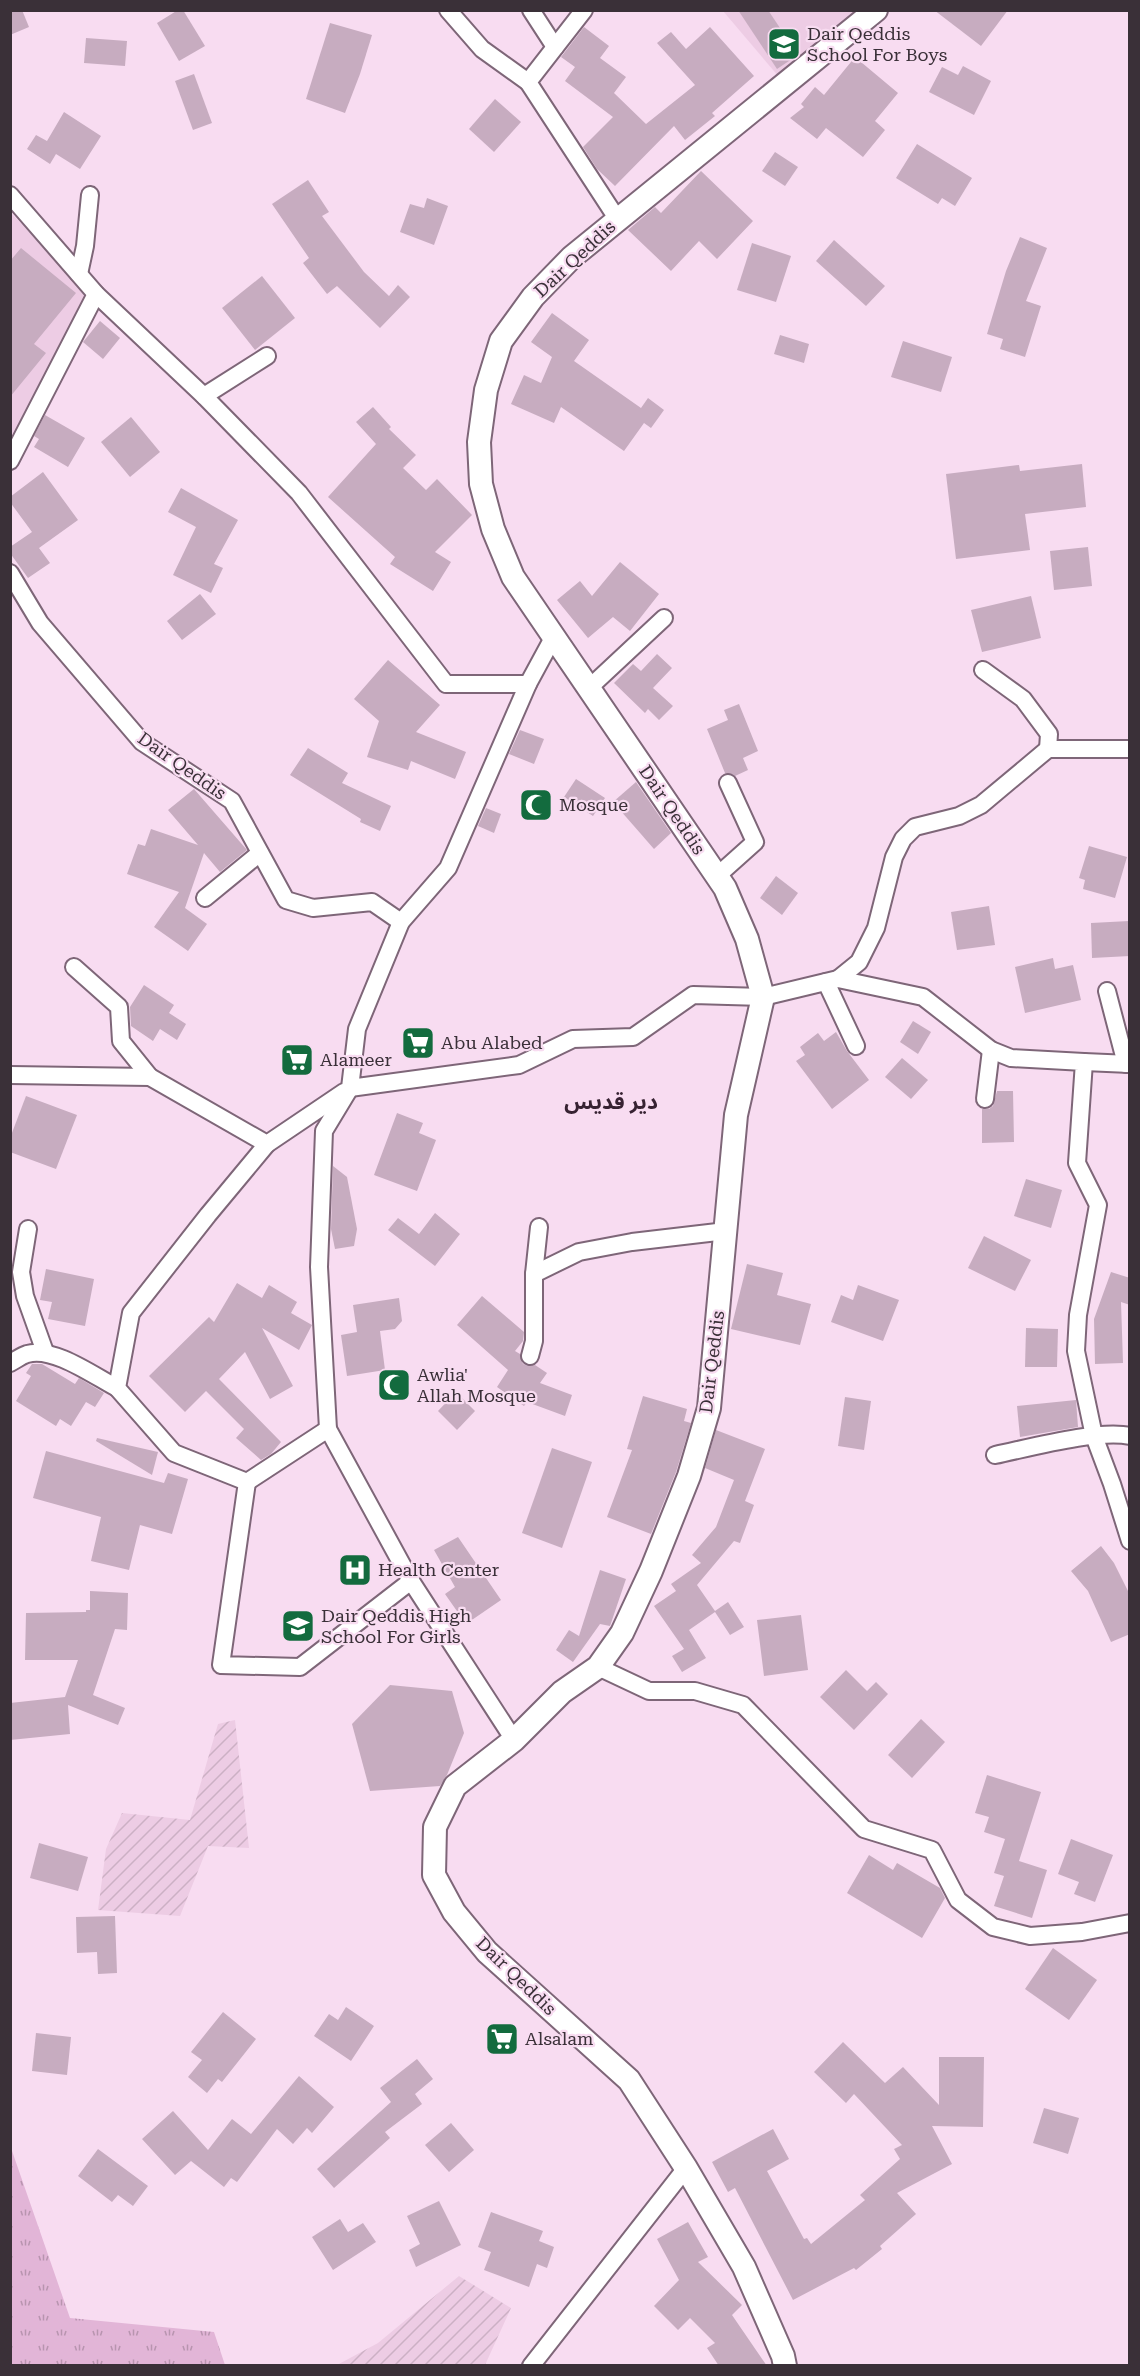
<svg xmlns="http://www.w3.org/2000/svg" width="1140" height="2376" viewBox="0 0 1140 2376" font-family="'Roboto Serif','Noto Sans Arabic',serif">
<defs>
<pattern id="industrial-furrows" width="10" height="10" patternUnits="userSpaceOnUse" patternTransform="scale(1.5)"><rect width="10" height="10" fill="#edcce4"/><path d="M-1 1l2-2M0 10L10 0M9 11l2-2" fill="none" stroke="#ccb0c4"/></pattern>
<pattern id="grass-tufts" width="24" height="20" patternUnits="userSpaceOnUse" patternTransform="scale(1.5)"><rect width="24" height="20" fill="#e2b5d7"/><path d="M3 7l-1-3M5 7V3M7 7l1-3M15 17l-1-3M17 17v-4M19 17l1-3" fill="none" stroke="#b894af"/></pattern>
</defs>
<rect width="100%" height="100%" fill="#f8dcf1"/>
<g fill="#edcce4">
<polygon points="723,11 856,11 779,77"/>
<polygon points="11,213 87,293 11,438"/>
</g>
<g fill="url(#industrial-furrows)">
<polygon points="235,1720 249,1848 208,1846 180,1916 98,1910 106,1849 122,1813 190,1820 218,1724"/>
<polygon points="459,2276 511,2308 485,2365 337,2365 378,2343"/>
</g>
<polygon fill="url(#grass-tufts)" points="11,2148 70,2318 214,2332 225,2365 11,2365"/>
<g fill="#c7acc0">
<polygon points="10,10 22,10 29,27 10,35"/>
<polygon points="178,10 183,10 205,46 179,61 157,23"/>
<polygon points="738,10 768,10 798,55 777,69"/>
<polygon points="934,10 1008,10 981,46"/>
<polygon points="330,23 372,35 360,74 345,113 306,99"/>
<polygon points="584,27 609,46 600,58 626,77 614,93 646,124 695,85 657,43 671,32 686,49 710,27 754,76 712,113 715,116 685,140 674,126 615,186 597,169 583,147 613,117 565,81 575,67 561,57"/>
<polygon points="86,38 127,41 125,66 84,63"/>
<polygon points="855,57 898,93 875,121 885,130 863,157 826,128 817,139 790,118 804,107 801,104 815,87 824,95"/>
<polygon points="963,66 991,81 974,115 929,92 942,67 958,75"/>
<polygon points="194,74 212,123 193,130 175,81"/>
<polygon points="495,99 521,122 494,152 469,129"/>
<polygon points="64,112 101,136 80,169 56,154 50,164 27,149 36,135 47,141"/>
<polygon points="917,144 972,178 955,206 942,198 938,204 896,178"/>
<polygon points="775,152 798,167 785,186 762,171"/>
<polygon points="701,171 753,221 717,259 699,241 671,271 628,230 655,207 661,213"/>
<polygon points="308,180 329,212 322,216 364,272 389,296 398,285 410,297 380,328 337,286 327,294 303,263 309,258 272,204"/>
<polygon points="427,198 448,206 434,245 400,232 410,204 424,208"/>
<polygon points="1020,237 1047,248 1026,301 1041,306 1025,357 1000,349 1003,339 987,334 1006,271"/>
<polygon points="834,240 885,286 866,306 816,261"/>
<polygon points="752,243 791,256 776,302 737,290"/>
<polygon points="21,248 76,293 34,344 46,353 10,397 10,261"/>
<polygon points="262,276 295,318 255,350 222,308"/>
<polygon points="552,313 589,340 574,361 641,408 648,398 664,410 651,428 644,423 624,451 561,407 554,423 511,404 524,375 541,383 552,357 531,342"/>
<polygon points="100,321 120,338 103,359 83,342"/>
<polygon points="780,335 809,344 804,363 774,354"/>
<polygon points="903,341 952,357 941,392 891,377"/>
<polygon points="373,407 391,427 389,429 416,455 403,468 426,490 437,479 472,515 435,552 451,562 433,591 390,564 395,557 328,497 376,444 356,422"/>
<polygon points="45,415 85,438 68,467 34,447 39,439 34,436"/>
<polygon points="131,417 160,452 130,477 101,442"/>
<polygon points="1082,464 1086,507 1025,514 1030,550 956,559 946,474 1019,465 1020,471"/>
<polygon points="43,472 78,520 39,548 50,563 28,578 10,553 10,547 32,532 10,502 10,497"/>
<polygon points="181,488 238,520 214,564 223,568 211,593 173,575 196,527 168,512"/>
<polygon points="1088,547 1092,586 1054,590 1050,551"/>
<polygon points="620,562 659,594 630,631 613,617 588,638 557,600 580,581 592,596"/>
<polygon points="200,594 216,614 182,640 167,621"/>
<polygon points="1031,596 1041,638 982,652 971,610"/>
<polygon points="657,654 672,668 653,688 673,706 659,720 648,709 645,713 614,683 633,664 641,671"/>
<polygon points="388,660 440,705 416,732 466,752 455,779 411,761 408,770 367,757 379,721 354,699"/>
<polygon points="739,704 758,751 743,758 748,770 735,776 725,773 707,729 728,720 724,710"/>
<polygon points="520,730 544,739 534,764 509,754"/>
<polygon points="308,748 348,773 342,783 391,806 380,831 360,822 361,819 290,775"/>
<polygon points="576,779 605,798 593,816 564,797"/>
<polygon points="636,782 671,833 654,849 613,802"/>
<polygon points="194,789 247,850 220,872 204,853 185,908 207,924 188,951 154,927 179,892 127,874 138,844 145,846 151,829 198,845 168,810"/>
<polygon points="486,808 501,814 494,833 478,826"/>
<polygon points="1089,846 1127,857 1115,898 1083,889 1085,880 1079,878"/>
<polygon points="776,876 798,893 782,915 760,898"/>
<polygon points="989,906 995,945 957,950 951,912"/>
<polygon points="1129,921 1130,956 1092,958 1091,923"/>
<polygon points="1053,958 1055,969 1073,965 1081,1000 1025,1013 1015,967"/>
<polygon points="144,985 174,1005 169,1013 186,1024 177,1040 160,1029 153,1041 131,1026 130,1007"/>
<polygon points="913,1021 931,1032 918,1054 900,1042"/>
<polygon points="836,1032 847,1051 869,1080 832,1109 796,1061 805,1055 800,1047 818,1033 824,1041"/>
<polygon points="902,1058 928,1080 911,1099 885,1077"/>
<polygon points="997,1091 1013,1091 1014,1142 982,1143 982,1109 989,1109 993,1106"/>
<polygon points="26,1096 77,1115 56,1169 10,1152 10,1138"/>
<polygon points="397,1113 423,1123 419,1133 436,1140 417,1191 374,1175"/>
<polygon points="333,1166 347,1177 357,1229 354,1246 335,1249 331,1229"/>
<polygon points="1026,1179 1062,1190 1051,1228 1014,1216"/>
<polygon points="435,1213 460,1234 435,1266 388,1230 398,1218 419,1234"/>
<polygon points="984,1236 1031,1260 1015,1291 968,1268"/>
<polygon points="747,1264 783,1273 777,1295 811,1304 800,1345 731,1329"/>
<polygon points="46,1269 94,1279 85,1326 48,1319 52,1302 40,1300"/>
<polygon points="1111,1272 1130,1278 1130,1305 1121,1302 1123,1363 1095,1364 1094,1319"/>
<polygon points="237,1283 262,1298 269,1285 297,1302 291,1313 312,1325 299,1350 262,1328 293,1386 270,1399 245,1352 219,1379 281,1442 271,1454 261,1460 236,1438 244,1429 206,1391 185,1412 149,1376 209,1317 214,1322"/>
<polygon points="858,1285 899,1300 883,1341 831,1322 841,1295 853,1300"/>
<polygon points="482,1296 524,1332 523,1341 515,1351 520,1354 523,1364 528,1366 535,1365 547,1373 540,1383 572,1395 565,1416 527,1402 524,1406 497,1387 508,1370 457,1325"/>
<polygon points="399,1298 402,1321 395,1329 380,1331 385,1370 347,1376 341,1335 357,1332 353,1305"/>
<polygon points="1026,1328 1058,1329 1057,1367 1025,1367"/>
<polygon points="32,1364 42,1364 75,1384 79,1378 104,1393 95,1407 86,1402 71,1426 60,1419 56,1426 16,1401 31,1376 26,1373"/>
<polygon points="456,1392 475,1411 457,1430 438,1411"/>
<polygon points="643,1396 687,1409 684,1421 691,1423 676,1472 651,1534 607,1517 632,1450 627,1449"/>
<polygon points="845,1397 871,1401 864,1450 838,1446"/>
<polygon points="1076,1400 1078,1427 1020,1437 1017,1406"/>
<polygon points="716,1430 765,1449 745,1501 754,1505 740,1543 734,1541 697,1585 715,1611 728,1602 744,1627 730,1635 715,1612 689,1630 706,1658 682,1672 672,1656 684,1649 654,1606 676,1591 671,1584 701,1563 692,1555 716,1527 734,1480 705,1468"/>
<polygon points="97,1438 158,1452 152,1475 96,1441"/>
<polygon points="552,1448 592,1462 562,1548 522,1533"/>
<polygon points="46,1451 164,1483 168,1473 188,1479 172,1534 140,1525 129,1570 91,1561 101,1517 33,1498"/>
<polygon points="458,1537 501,1600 466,1624 445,1594 455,1587 434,1550"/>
<polygon points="1101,1546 1114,1563 1130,1595 1130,1634 1111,1642 1088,1591 1071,1571"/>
<polygon points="600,1570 626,1579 610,1626 600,1624 573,1662 556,1650 569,1630 579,1636"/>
<polygon points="90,1591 128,1593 127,1630 115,1629 93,1695 125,1708 118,1725 68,1705 70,1734 10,1740 10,1703 65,1697 78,1660 25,1660 26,1613 86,1612 86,1610 90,1610"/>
<polygon points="801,1615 808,1670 764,1676 757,1620"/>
<polygon points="846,1670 867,1691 876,1682 888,1694 854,1730 820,1697"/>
<polygon points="390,1685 452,1691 464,1733 447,1775 440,1786 370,1791 352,1724"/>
<polygon points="921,1719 945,1742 912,1778 888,1755"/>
<polygon points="987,1775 1041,1792 1019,1861 1047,1870 1032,1918 994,1906 1004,1876 994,1873 1005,1839 984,1832 989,1817 975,1813"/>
<polygon points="1071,1839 1113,1855 1095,1902 1074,1894 1079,1882 1058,1874"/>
<polygon points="39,1843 88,1857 78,1891 30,1878"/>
<polygon points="869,1855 893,1870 897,1863 940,1888 945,1898 922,1938 847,1893"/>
<polygon points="115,1916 117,1973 98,1974 97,1952 77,1953 76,1917"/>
<polygon points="1053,1948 1097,1980 1069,2020 1025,1989"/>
<polygon points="346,2007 374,2026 351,2061 314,2036 329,2014 338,2020"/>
<polygon points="223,2012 256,2039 222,2082 218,2079 207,2093 188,2077 202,2060 191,2052"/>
<polygon points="36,2033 71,2037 67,2075 32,2071"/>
<polygon points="843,2042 885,2083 903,2067 939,2105 939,2057 984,2057 983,2127 932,2126 952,2164 897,2193 916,2214 880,2246 882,2249 856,2270 854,2268 793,2300 735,2188 728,2192 712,2162 773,2129 789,2159 767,2171 804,2239 807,2238 811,2244 865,2200 860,2195 900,2159 894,2149 902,2145 854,2094 846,2103 814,2072"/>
<polygon points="417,2059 433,2079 415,2094 422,2104 385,2132 390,2138 334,2188 317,2169 391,2102 380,2088"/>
<polygon points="299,2076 334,2107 312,2133 307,2128 293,2144 277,2129 237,2182 231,2178 224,2187 191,2161 175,2175 142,2139 173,2111 208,2150 232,2119 251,2134"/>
<polygon points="1044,2108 1079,2118 1068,2154 1033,2143"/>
<polygon points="451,2123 474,2150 449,2172 425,2145"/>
<polygon points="98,2149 148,2186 133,2206 118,2195 112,2202 78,2176"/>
<polygon points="439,2201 461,2245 416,2267 409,2250 420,2244 407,2216"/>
<polygon points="491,2212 543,2231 539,2241 554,2247 547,2268 537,2264 529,2287 484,2270 491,2252 478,2247"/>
<polygon points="340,2219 348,2232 363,2223 376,2242 333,2270 312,2237"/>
<polygon points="688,2222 708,2257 698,2262 742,2305 732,2315 767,2366 719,2366 707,2348 715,2343 690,2318 678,2330 654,2306 679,2280 657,2239"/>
</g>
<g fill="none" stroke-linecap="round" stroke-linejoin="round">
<g stroke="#7e6678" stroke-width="20">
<g id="street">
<polyline points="448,10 482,49 528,82"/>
<polyline points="531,10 555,47"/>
<polyline points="584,10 528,82 618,220"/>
<polyline points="10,195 96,294 204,396 299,493 446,684 528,684"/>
<polyline points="79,274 85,246 90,195"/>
<polyline points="204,396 267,356"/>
<polyline points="10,461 96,294"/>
<polyline points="10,573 40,623 142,742 232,801 286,900 313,908 372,902 401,922"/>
<polyline points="554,636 528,684 448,868 401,922 357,1029 350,1088 519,1065 573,1039 633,1037 693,995 763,997 838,979 923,997 991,1050 1011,1058 1084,1062 1077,1163 1098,1205 1078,1315 1076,1351 1094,1436 1112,1484 1130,1541"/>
<polyline points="983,670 1023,699 1049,734 1048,749"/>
<polyline points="589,688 664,618"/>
<polyline points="717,876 755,842 728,783"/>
<polyline points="205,898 260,853"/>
<polyline points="74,967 119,1007 121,1041 150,1077"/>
<polyline points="838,979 859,962 876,928 894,857 903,839 915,827 959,816 981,805 1048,749 1130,749"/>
<polyline points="826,982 856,1046"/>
<polyline points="1107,991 1126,1064"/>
<polyline points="1084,1062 1130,1064"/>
<polyline points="10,1075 150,1077 267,1144 344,1092"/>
<polyline points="350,1088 324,1131 319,1267 328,1429 411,1581 514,1740"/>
<polyline points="985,1099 991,1050"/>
<polyline points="267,1144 208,1215 131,1313 117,1388 174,1453 247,1482 221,1665 300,1667 411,1581"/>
<polyline points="28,1229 21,1272 25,1296 45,1352"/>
<polyline points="534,1274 579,1252 632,1242 726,1231"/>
<polyline points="530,1356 534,1341 534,1274 539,1227"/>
<path d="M10,1363C16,1360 21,1356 27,1354C53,1346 94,1376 117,1388"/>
<path d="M995,1455C1029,1448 1098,1429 1130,1436"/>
<polyline points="247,1482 328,1429"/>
<polyline points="598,1667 649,1691 695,1691 743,1705 864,1829 932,1850 958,1900 993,1927 1030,1936 1082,1932 1130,1923"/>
<polyline points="531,2366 686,2168"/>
</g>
</g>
<g stroke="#7e6678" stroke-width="26">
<polyline id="secondary" points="785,2366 783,2356 744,2267 686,2168 629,2080 487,1952 454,1912 434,1875 435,1827 455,1786 514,1740 562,1692 598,1667 622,1633 651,1571 689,1476 709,1408 736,1115 763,997 747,939 725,888 513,577 493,529 481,484 479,442 486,390 501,341 533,297 572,257 876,10"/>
</g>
<use href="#street" stroke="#fff" stroke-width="16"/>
<use href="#secondary" stroke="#fff" stroke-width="22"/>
</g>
<defs>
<g id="school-square" transform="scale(1.725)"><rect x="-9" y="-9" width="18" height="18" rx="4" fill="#136b3e" stroke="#f8dcf1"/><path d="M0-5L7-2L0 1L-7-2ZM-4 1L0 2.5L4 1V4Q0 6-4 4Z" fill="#fff"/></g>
<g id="mosque-square" transform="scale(1.725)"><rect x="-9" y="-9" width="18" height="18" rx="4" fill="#136b3e" stroke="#f8dcf1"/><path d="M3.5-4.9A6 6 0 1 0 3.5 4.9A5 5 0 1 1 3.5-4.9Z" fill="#fff"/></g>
<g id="supermarket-square" transform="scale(1.725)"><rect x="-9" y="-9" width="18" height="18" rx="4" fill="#136b3e" stroke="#f8dcf1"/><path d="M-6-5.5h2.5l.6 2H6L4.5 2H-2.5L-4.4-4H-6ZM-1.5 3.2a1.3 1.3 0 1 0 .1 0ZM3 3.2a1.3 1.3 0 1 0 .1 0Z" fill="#fff"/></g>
<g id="hospital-square" transform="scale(1.725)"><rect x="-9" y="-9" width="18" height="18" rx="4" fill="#136b3e" stroke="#f8dcf1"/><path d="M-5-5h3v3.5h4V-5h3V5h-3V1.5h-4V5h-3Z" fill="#fff"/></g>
</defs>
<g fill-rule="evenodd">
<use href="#school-square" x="784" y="44"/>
<use href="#mosque-square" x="536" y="805"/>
<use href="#supermarket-square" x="418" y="1043"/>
<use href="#supermarket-square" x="297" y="1060"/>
<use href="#mosque-square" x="394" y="1385"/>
<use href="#hospital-square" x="355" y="1570"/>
<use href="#school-square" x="298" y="1626"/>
<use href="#supermarket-square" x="502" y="2039"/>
</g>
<g text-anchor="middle" stroke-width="4.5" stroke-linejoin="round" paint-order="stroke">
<g font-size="18" fill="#3a3038" stroke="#f8dcf1" text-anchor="start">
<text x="807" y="40">Dair Qeddis<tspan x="807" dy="21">School For Boys</tspan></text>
<text x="559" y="811">Mosque</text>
<text x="441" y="1049">Abu Alabed</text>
<text x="320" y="1066">Alameer</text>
<text x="417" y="1381">Awlia'<tspan x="417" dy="21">Allah Mosque</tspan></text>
<text x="378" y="1576">Health Center</text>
<text x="321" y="1622">Dair Qeddis High<tspan x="321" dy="21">School For Girls</tspan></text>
<text x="525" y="2045">Alsalam</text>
</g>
<g font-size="18" fill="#3a3038" stroke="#f8dcf1">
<text transform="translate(575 259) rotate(-43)" y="6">Dair Qeddis</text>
<text transform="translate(182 766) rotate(35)" y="6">Dair Qeddis</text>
<text transform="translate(672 810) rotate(56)" y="6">Dair Qeddis</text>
<text transform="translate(712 1362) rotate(-83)" y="6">Dair Qeddis</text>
<text transform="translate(516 1976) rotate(44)" y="6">Dair Qeddis</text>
</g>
<g font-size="21" font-weight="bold" fill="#372232" stroke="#f8dcf1">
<text x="611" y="1109">دير قديس</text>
</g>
</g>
<rect width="1140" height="2376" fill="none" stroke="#3a3038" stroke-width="24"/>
</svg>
